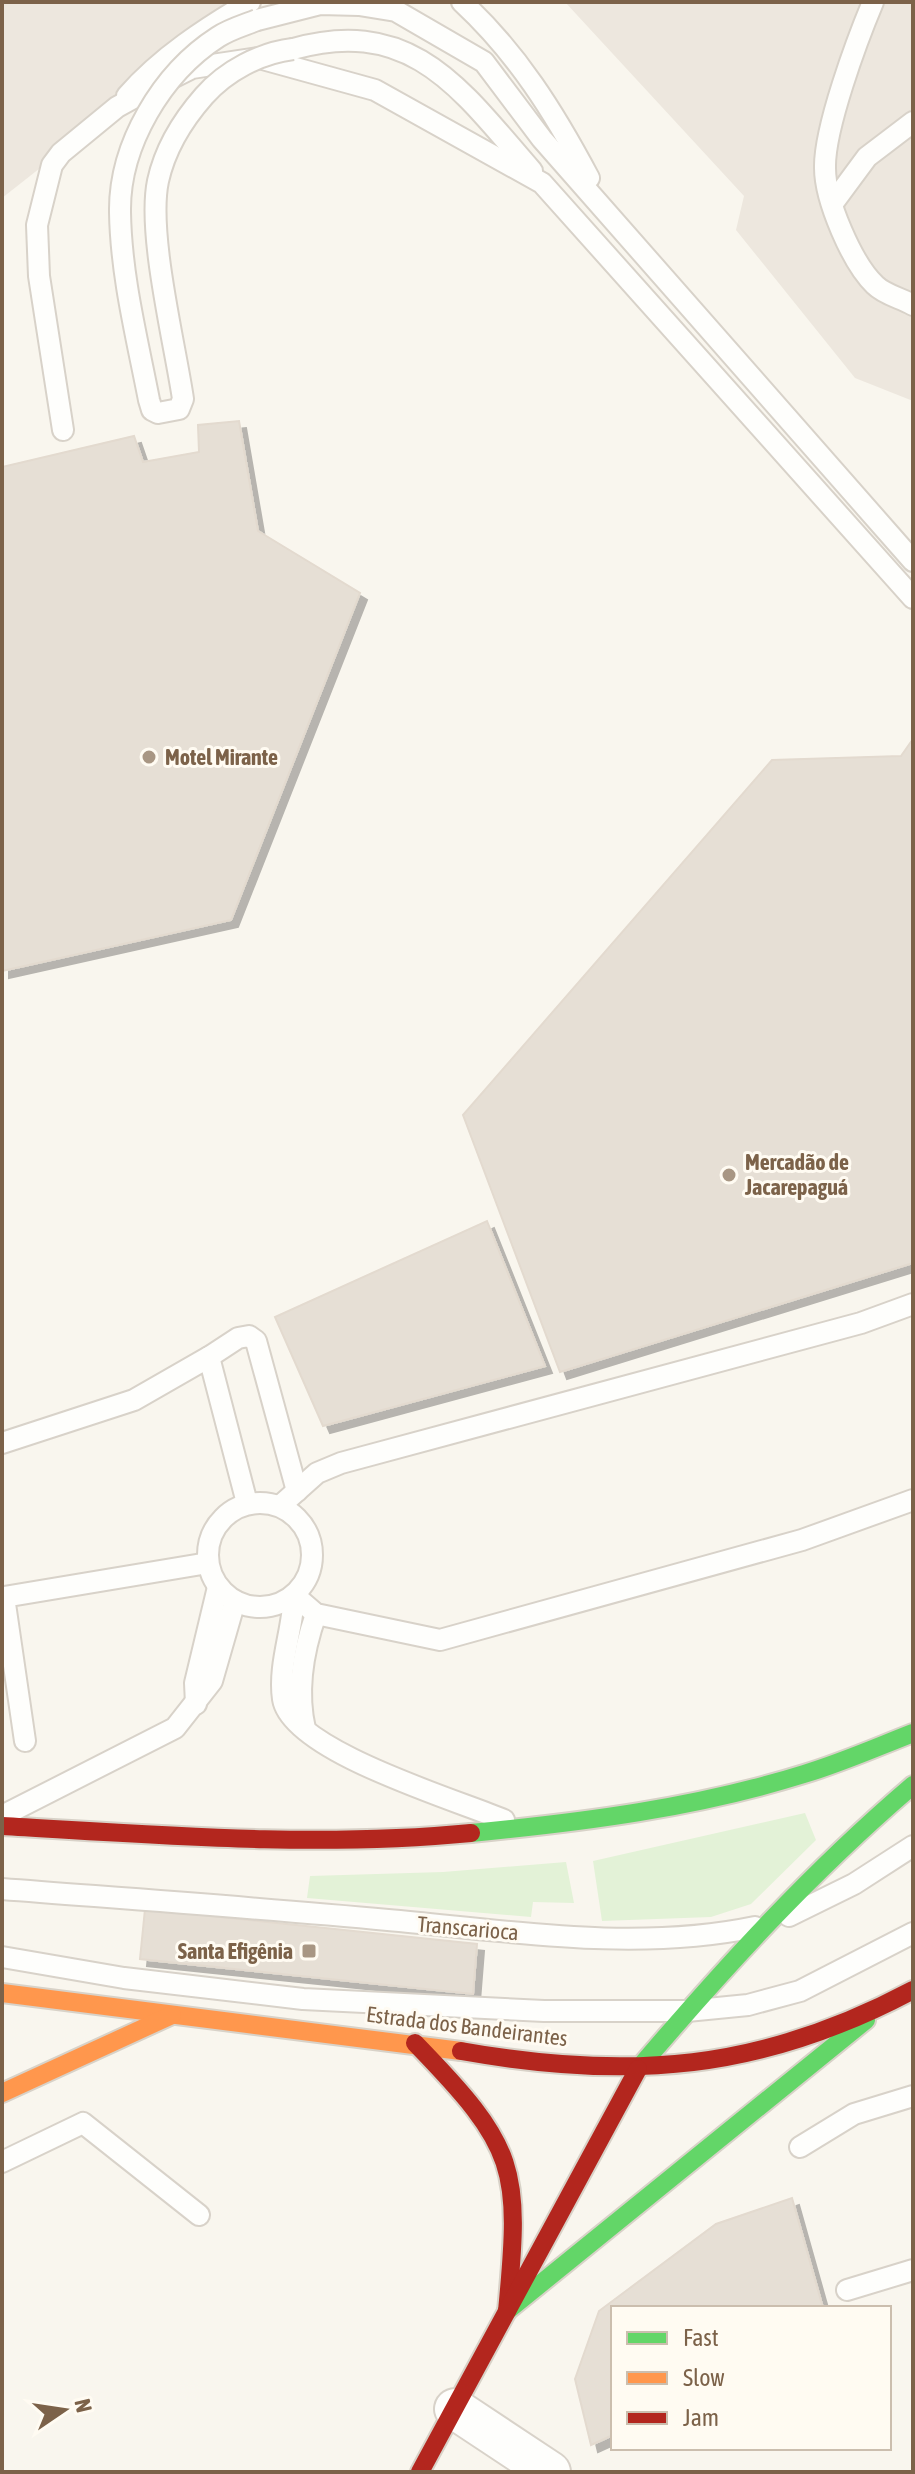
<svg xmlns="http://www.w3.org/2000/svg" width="915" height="2474" viewBox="0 0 915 2474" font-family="'Asap Condensed',sans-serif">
<defs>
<filter id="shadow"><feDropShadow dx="7" dy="7" stdDeviation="0" flood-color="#0004"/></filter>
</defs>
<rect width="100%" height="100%" fill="#f9f6ee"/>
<g fill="#ede7de">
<polygon points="2,2 251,2 2,198"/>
<polygon points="565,2 913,2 913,401 855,378 736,230 744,196"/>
</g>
<g fill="#e3f2d7">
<polygon points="805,1813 816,1840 751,1904 711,1917 602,1921 593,1861"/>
<polygon points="566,1862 574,1903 533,1902 531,1917 307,1898 310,1876 443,1872"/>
</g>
<g fill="#e6dfd5" stroke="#e3dacf" stroke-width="2" filter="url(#shadow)">
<polygon points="239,421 258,531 360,593 231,920 2,971 2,467 134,436 143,462 199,452 198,425"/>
<polygon points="913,739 913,1263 560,1372 463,1115 772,760 901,756"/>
<polygon points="487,1221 545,1366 323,1426 275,1317"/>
<polygon points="145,1909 477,1944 473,1994 140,1959"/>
<polygon points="792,2198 823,2308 613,2308 613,2435 591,2445 575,2379 599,2311 716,2224"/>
</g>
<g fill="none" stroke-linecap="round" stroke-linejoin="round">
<g stroke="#d8d2c9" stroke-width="24">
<g id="lane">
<path d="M462,2C517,53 554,112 589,178"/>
<path d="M873,2C857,40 824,129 825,168C825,200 852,263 875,285C885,295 901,298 913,305"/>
<polyline points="257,20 320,4 359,5 396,11 484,62 542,139 913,561"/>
<path d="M293,49C413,15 462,91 532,171"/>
<path d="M127,96C161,57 206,28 250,2"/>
<polyline points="833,203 867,157 913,122"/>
<polyline points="63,430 39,276 37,225 52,165 61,153 117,107 146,91 192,68 259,58 375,90 542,183 913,598"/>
<polyline points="209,1357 238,1338 249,1336 256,1341 297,1491"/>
<polyline points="2,1443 134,1400 209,1357 247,1503"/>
<circle cx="260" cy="1555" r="52"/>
<polyline points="280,1506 317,1473 341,1463 861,1323 913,1304"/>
<polyline points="294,1595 316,1614 440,1640 802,1540 913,1500"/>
<path d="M294,1595C293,1630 278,1665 283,1699C291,1751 457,1800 504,1820"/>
<polyline points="196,1704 195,1683 218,1587"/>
<path d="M305,1729C296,1690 303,1651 316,1614"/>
<polyline points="25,1741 4,1597 208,1563"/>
<polyline points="2,1816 175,1728 212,1681 235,1601"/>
<path d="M2,1889C131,1899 259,1908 388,1920C509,1931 635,1952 755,1927"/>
<polyline points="789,1916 854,1884 913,1846"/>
<polyline points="2,1957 124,1978 303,1999 544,2011 687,2011 748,2005 800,1991 913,1933"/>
<polyline points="800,2147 854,2114 913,2096"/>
<polyline points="2,2162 83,2123 199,2215"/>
<polyline points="847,2290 913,2270"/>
</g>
</g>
<g stroke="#d8d2c9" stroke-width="44">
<polyline id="street" points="455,2409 550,2472"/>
</g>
<g stroke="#d8d2c8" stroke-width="22">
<g id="fast">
<path d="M471,1833C584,1822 695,1808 804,1774C841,1763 877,1747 913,1733"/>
<path d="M638,2069C724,1968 812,1871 913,1785"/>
<polyline points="507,2311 866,2020"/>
</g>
</g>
<g stroke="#d8d2c8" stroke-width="22">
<g id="slow">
<polyline points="2,1993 461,2051"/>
<polyline points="2,2093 172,2015"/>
</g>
</g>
<g stroke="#d8d2c8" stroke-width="22">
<g id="jam">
<path d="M2,1826C157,1835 316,1848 471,1833"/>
<path d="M415,2043C517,2148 521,2167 507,2311"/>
<path d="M461,2051C629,2081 761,2071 913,1990"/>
<polyline points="420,2472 638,2069"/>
</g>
</g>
<use href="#lane" stroke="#fefefc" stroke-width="20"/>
<use href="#street" stroke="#fefefc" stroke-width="40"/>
<use href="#fast" stroke="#63d668" stroke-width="18"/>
<use href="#slow" stroke="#ff974d" stroke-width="18"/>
<use href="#jam" stroke="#b3261e" stroke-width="18"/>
<g stroke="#d8d2c9" stroke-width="24" stroke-linecap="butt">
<path id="lane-bridge" d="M257,20C245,25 230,29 218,37C162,73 119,145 120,212C121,276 137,338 149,400L152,410L158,413L179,409L183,399C175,344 147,233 158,181C165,149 182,121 204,96C226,71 260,53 293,49"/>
</g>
<use href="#lane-bridge" stroke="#fefefc" stroke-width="20"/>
</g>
<g fill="#a89683" stroke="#fffbf2" stroke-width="3">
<circle cx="149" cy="757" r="8"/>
<circle cx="729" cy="1175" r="8"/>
<rect x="301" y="1943" width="16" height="16" rx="4"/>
</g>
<g text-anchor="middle" stroke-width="6" stroke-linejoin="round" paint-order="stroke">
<g font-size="22" font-weight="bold" fill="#7c6249" stroke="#fffbf2" text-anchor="start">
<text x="165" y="765">Motel Mirante</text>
<text x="745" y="1170">Mercadão de<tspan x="745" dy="25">Jacarepaguá</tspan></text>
<text x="293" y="1959" text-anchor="end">Santa Efigênia</text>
</g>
<g font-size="22" fill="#7c6249" stroke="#fffbf2">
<text transform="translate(468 1928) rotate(5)" y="8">Transcarioca</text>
<text transform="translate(467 2026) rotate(7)" y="8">Estrada dos Bandeirantes</text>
</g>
</g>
<rect width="915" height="2474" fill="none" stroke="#7c6249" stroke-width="8"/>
<rect x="611" y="2306" width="280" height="144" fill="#fffbf2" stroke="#cbbeae" stroke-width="2"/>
<rect x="627" y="2332" width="40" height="12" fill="#63d668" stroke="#cbbeae" stroke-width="2"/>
<text x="683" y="2346" font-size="24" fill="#7c6249">Fast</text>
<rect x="627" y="2372" width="40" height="12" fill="#ff974d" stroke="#cbbeae" stroke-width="2"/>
<text x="683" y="2386" font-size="24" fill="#7c6249">Slow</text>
<rect x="627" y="2412" width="40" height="12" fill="#b3261e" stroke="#cbbeae" stroke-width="2"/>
<text x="683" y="2426" font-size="24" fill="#7c6249">Jam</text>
<g transform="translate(64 2410) rotate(77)" stroke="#fffbf2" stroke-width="6" paint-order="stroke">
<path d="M0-6L14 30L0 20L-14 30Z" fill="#7c6249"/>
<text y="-12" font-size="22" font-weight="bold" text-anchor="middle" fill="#7c6249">N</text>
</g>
</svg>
